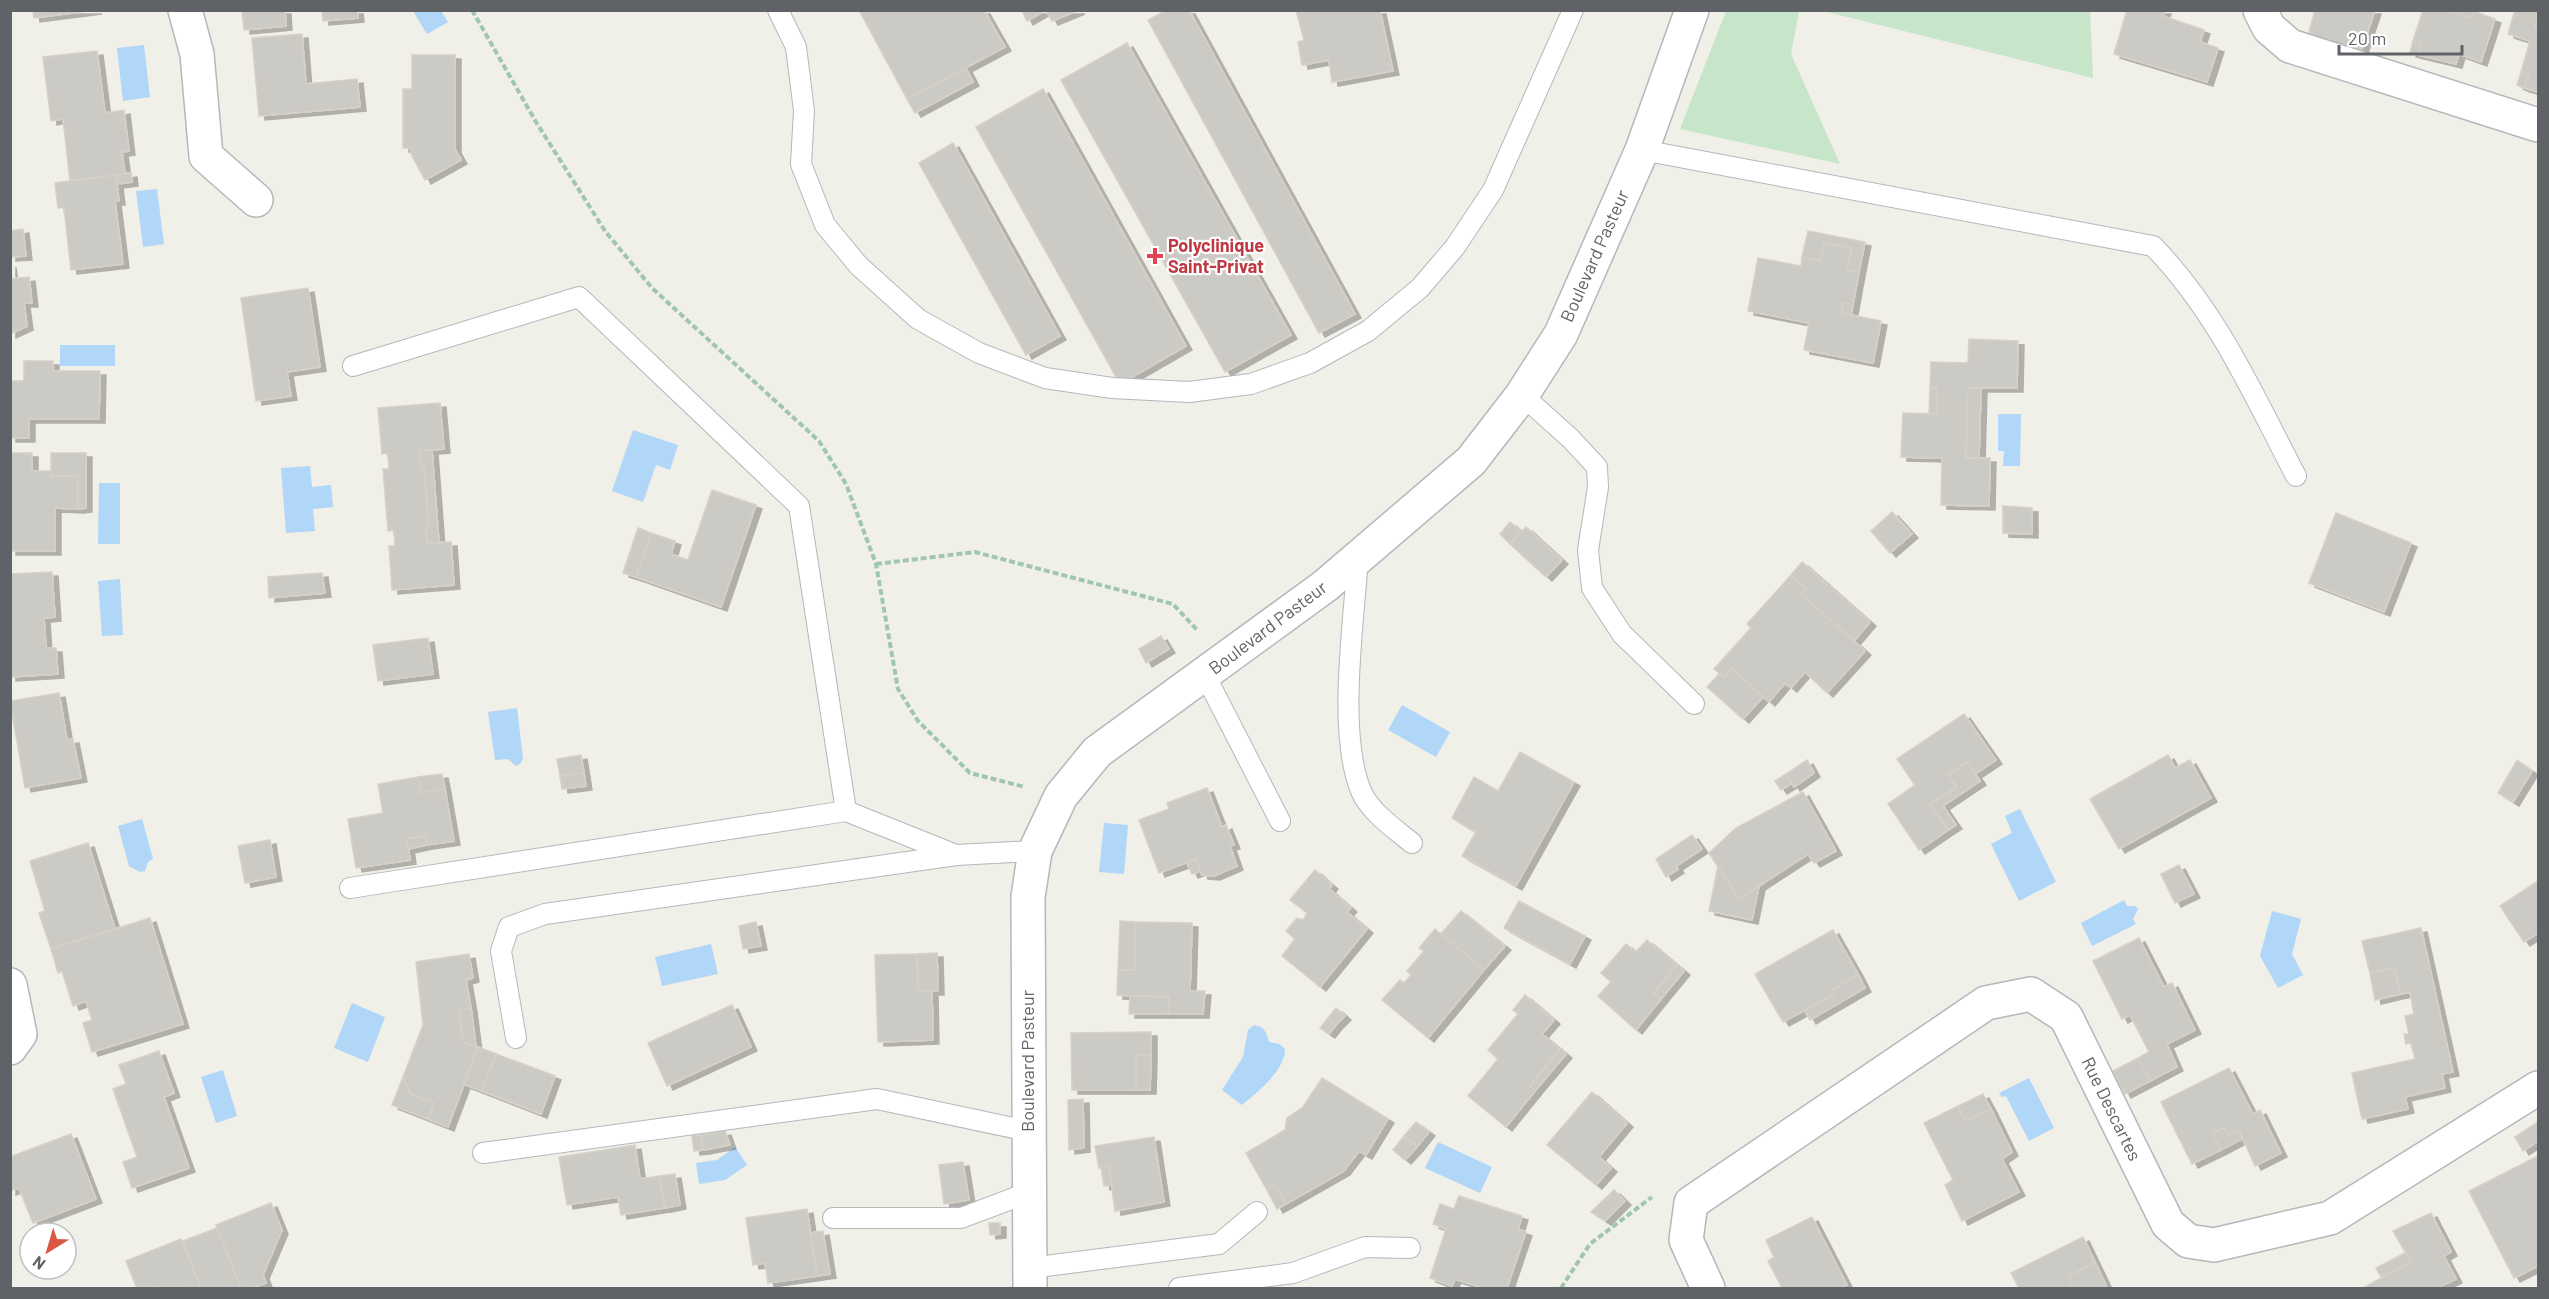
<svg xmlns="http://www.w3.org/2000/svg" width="2549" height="1299" viewBox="0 0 2549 1299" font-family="Barlow,sans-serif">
<defs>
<filter id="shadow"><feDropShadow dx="6" dy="4" stdDeviation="0" flood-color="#0004"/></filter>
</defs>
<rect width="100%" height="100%" fill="#f0efe8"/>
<g fill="#c7e5c8">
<polygon points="1726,11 1799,11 1791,54 1840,164 1680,129"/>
<polygon points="1823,11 2090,11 2093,78"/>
</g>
<g fill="#b0d6f8">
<polygon points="413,11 441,11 448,22 427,34"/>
<polygon points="144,45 150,97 123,101 117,48"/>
<polygon points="157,189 164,244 143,247 136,191"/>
<rect x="60" y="345" width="55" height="21"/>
<polygon points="1998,414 2021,414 2020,466 2003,466 2004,451 1998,451"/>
<polygon points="633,430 678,445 670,470 656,465 643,502 612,491"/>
<polygon points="310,466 312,487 331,485 333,507 313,509 315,531 286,533 281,468"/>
<polygon points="99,483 120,483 120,544 98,544"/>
<polygon points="120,579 123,635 102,636 98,581"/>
<polygon points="1402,705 1450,732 1436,757 1388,730"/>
<polygon points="517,708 523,759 520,764 516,766 508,759 495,760 488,712"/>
<polygon points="2020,809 2056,882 2019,901 1991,844 2012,833 2005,816"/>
<polygon points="142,819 153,859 148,862 145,871 140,872 129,866 118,826"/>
<polygon points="1104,823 1128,825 1124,874 1099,872"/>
<polygon points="2124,900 2127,906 2135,906 2138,909 2133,919 2136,924 2092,946 2081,923"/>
<polygon points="2272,911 2301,919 2292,954 2303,975 2278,988 2260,956"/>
<polygon points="711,944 718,974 662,986 655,957"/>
<polygon points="352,1003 385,1017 368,1062 334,1048"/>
<path d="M1254,1025C1265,1027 1266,1032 1269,1042L1279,1044L1285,1049C1285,1071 1257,1092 1242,1105L1222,1090L1243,1057L1248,1030Z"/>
<polygon points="223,1070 237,1116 216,1123 201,1077"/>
<polygon points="2029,1078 2054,1128 2029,1141 2006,1096 2002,1097 1999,1093"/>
<polygon points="1438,1142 1492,1167 1480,1193 1425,1168"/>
<polygon points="735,1147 747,1165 725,1180 699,1184 696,1163 717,1160"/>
</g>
<g fill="#cccac4" stroke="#d4d1c7" stroke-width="1.5" filter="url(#shadow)">
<polygon points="33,10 96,10 34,18"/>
<polygon points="242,10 285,10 286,26 244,30"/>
<polygon points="322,10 357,10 358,18 323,21"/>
<polygon points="859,10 984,10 1005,47 907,99"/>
<polygon points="1022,10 1046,10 1027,21"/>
<polygon points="1046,10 1079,10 1052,21"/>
<polygon points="1167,10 1189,10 1355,314 1319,333 1148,20"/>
<polygon points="1296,10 1380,10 1393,71 1332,82 1329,60 1302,65 1298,42 1304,40"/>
<polygon points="2127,10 2165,10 2163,16 2204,30 2200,42 2218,48 2207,82 2114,54"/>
<polygon points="2315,10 2375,10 2361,52 2323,40 2309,32"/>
<polygon points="2423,10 2445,10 2471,18 2473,11 2495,19 2481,62 2459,54 2456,64 2418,55 2421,44 2413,41"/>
<polygon points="2445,10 2473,10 2471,18"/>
<polygon points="2515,10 2538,10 2535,27 2538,28 2538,92 2524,88 2529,75 2521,72 2530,41 2508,34"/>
<polygon points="302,34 306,84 357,79 360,107 259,116 252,38"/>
<polygon points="2413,41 2421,44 2418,55 2410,53"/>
<polygon points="1127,43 1291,335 1225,372 1061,80"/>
<polygon points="97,51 105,113 124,110 129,151 122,152 125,174 70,181 63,119 51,121 43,57"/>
<polygon points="412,55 455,55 455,149 461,160 425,180 411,154 411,148 403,148 403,89 412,89"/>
<polygon points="966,68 973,82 915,113 907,99"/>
<polygon points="2521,72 2529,75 2524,88 2517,85"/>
<polygon points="1043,89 1186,346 1120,384 976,127"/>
<polygon points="953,143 1060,336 1026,355 919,163"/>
<polygon points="131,173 132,182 117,184 116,175"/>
<polygon points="116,175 119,201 115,201 123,264 71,270 64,207 58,208 55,183"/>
<polygon points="23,229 26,256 10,257 10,231"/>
<polygon points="1808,231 1865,242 1859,272 1847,270 1852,248 1824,243 1820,261 1802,257"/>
<polygon points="1824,243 1852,248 1847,270 1859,272 1853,305 1843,303 1842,313 1881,321 1873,363 1804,350 1809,323 1748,311 1758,258 1801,266 1802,257 1820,261"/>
<polygon points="10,263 12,279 29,277 32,303 24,303 27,326 10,334"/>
<polygon points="308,288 320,367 287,372 291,396 256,401 241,298"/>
<polygon points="1843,303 1853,305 1851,315 1842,313"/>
<polygon points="1969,339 2018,341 2017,388 1968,388 1966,458 1990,458 1989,506 1941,505 1942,458 1901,457 1903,413 1937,414 1937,388 1930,388 1931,362 1968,363"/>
<polygon points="24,361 53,361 53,371 100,371 99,419 29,419 29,438 10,438 10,381 24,381"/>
<polygon points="1930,388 1937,388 1937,414 1929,414"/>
<polygon points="1968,388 1981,388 1979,458 1966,458"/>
<polygon points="440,403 444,449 420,451 421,466 424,466 429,528 426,528 427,543 451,542 454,585 392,590 389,546 395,546 394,530 388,531 383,469 389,469 388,453 382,454 378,408"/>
<polygon points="432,450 439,543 427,543 426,528 429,528 424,466 421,466 420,451"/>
<polygon points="10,453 32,453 32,471 51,471 51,476 78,476 78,509 55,508 55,551 10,551"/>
<polygon points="51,453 86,453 86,508 78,509 78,476 51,476"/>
<polygon points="712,490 756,505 721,607 636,577 651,533 675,541 671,554 688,560"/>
<polygon points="2003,506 2032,508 2032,534 2003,533"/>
<polygon points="1892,512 1912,534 1890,553 1871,531"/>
<polygon points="2336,513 2411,543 2384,612 2309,583"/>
<polygon points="1510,522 1521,532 1510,544 1500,534"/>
<polygon points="1526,527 1562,560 1546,577 1510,544"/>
<polygon points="638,528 651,533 636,577 623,573"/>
<polygon points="1802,562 1870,622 1854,641 1801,594 1806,589 1791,575"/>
<polygon points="52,572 55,617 44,618 46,648 56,648 58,674 10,677 10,574"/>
<polygon points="322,573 325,593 269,598 268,577"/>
<polygon points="1791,575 1806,589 1801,594 1865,651 1827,693 1805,672 1791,688 1785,683 1769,702 1732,668 1724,677 1714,669 1751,628 1747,624"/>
<polygon points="1161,636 1169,649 1146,663 1139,649"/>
<polygon points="428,638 433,674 378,681 373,645"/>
<polygon points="1732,668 1763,697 1743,719 1707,687 1719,674 1724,677"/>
<polygon points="59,693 67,740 73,739 81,778 25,788 10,701"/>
<polygon points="1964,714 1996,760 1975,774 1967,762 1948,775 1957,787 1930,804 1948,830 1919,850 1888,804 1915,785 1897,759"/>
<polygon points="1520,752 1574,782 1516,886 1462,856 1476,832 1452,818 1474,777 1498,791"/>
<polygon points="581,755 584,773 560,776 557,759"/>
<polygon points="2168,755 2175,768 2190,760 2211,798 2119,849 2090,799"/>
<polygon points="1807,760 1814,773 1794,787 1786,774"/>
<polygon points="2517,760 2532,771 2513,802 2498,793"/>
<polygon points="1967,762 1980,781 1943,806 1956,825 1948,830 1930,804 1957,787 1948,775"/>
<polygon points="584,773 586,786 562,789 560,776"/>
<polygon points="442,774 445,789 420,793 418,777"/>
<polygon points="1786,774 1791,784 1781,790 1775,781"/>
<polygon points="418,777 420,793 445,789 454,841 427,845 426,836 407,839 410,860 356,868 348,819 383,813 378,784"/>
<polygon points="1207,788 1222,827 1226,825 1234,845 1230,846 1237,866 1214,876 1202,875 1196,859 1159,873 1139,820 1169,809 1167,803"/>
<polygon points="1803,792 1836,851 1814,863 1808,854 1739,899 1709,853 1736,828"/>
<polygon points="1692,835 1702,849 1676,866 1678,869 1666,877 1656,859"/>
<polygon points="426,836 427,845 408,849 407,839"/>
<polygon points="270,840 276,877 245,883 238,846"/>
<polygon points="88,843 115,929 51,949 39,913 45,911 30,861"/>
<polygon points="1196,859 1200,871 1192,874 1187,863"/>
<polygon points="2179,865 2194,894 2175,903 2161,874"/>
<polygon points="1718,866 1739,899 1759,886 1752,920 1709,911"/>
<polygon points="1315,870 1332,885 1329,889 1351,908 1347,912 1367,929 1320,987 1282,956 1295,939 1286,931 1297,918 1303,920 1307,913 1290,900"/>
<polygon points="2538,881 2538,933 2524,942 2500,906"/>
<polygon points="1519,901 1585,936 1570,964 1504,928"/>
<polygon points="1461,911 1505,946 1484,970 1441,934"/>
<polygon points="150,918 183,1024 92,1052 83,1023 92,1020 86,1001 73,1006 62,971 58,973 51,949"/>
<polygon points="1120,921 1135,922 1135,970 1118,970"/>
<polygon points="756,922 761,946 743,949 739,926"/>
<polygon points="1135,922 1192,923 1190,991 1205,991 1203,1014 1168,1014 1169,997 1117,995 1118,970 1135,970"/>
<polygon points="2421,928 2453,1072 2442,1074 2445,1088 2405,1097 2408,1109 2362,1119 2352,1073 2415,1059 2411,1043 2406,1044 2404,1034 2409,1034 2405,1016 2414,1014 2410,992 2401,994 2394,968 2370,973 2362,941"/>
<polygon points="1435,929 1484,970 1428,1038 1382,1000 1400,980 1404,983 1411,975 1407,971 1424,951 1419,948"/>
<polygon points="1833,930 1858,974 1831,991 1833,995 1783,1022 1755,974"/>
<polygon points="2139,938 2164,987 2172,983 2195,1030 2167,1044 2177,1067 2150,1081 2138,1058 2149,1052 2130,1015 2122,1019 2093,961"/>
<polygon points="1647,940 1677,965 1654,993 1661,999 1636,1030 1598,996 1611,982 1601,973 1626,944 1636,952"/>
<polygon points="937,953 938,991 918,991 917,954"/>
<polygon points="469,954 473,978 466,980 471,1008 459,1010 463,1042 478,1047 448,1127 428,1119 434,1103 410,1094 403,1077 423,1025 416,962"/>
<polygon points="917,954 918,991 932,992 933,1040 878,1042 875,955"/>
<polygon points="1677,965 1684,971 1661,999 1654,993"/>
<polygon points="2394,968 2401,994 2375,1000 2370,973"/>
<polygon points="1858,974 1865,988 1810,1020 1805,1011 1833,995 1831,991"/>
<polygon points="1525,995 1554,1020 1542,1034 1560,1049 1530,1086 1535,1091 1506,1127 1468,1096 1498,1059 1488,1050 1518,1014 1513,1010"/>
<polygon points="1130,996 1169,997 1168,1014 1129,1014"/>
<polygon points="732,1005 751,1047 667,1086 648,1043"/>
<polygon points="471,1008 476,1047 463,1042 459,1010"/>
<polygon points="1336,1008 1345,1016 1336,1025 1328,1018"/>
<polygon points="1328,1018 1336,1025 1329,1034 1320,1028"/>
<polygon points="1151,1032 1151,1055 1136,1055 1136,1090 1072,1090 1071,1033"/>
<polygon points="478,1047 496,1054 482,1091 464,1084"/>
<polygon points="1560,1049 1566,1054 1535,1091 1530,1086"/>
<polygon points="159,1051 174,1093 164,1097 189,1168 132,1188 123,1162 137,1157 113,1089 126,1084 119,1065"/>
<polygon points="496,1054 555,1076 541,1114 482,1091"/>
<polygon points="1136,1055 1151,1055 1150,1090 1136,1090"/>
<polygon points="2138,1058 2150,1081 2125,1094 2113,1071"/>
<polygon points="2229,1068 2253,1114 2260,1110 2281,1153 2255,1166 2239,1130 2228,1135 2224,1128 2212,1133 2221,1150 2192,1164 2161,1102"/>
<polygon points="403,1077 410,1094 434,1103 428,1119 392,1105"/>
<polygon points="1322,1078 1388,1119 1366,1155 1359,1151 1344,1171 1286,1204 1275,1184 1267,1190 1246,1153 1285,1130 1287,1118 1303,1107"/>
<polygon points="1592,1092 1627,1123 1599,1157 1611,1168 1596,1185 1547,1145"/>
<polygon points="1983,1094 1991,1109 1965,1121 1958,1106"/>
<polygon points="1083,1099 1084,1148 1069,1150 1068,1100"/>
<polygon points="1958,1106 1965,1121 1991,1109 2012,1152 2002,1159 2019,1192 1962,1221 1945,1185 1953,1180 1924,1123"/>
<polygon points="1416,1122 1429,1132 1417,1147 1404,1136"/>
<polygon points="2538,1122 2538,1141 2523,1151 2515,1137"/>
<polygon points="2224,1128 2228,1135 2239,1130 2242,1139 2221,1150 2212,1133"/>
<polygon points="725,1131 730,1145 703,1150 701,1135"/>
<polygon points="71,1134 96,1199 33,1223 19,1188 10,1191 10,1157"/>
<polygon points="701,1135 703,1150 694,1151 692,1136"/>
<polygon points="1404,1136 1417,1147 1405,1160 1393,1150"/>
<polygon points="1154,1137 1164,1202 1115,1211 1109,1166 1099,1168 1095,1146"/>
<polygon points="635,1145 640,1179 659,1176 665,1208 621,1215 618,1197 567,1205 559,1157"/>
<polygon points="2538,1156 2538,1266 2514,1278 2469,1191"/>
<polygon points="963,1162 969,1200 944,1204 939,1165"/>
<polygon points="1109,1166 1111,1185 1104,1186 1101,1168"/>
<polygon points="675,1174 680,1205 665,1208 659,1176"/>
<polygon points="1275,1184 1286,1204 1277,1209 1267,1190"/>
<polygon points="1614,1190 1625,1201 1605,1221 1591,1212"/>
<polygon points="1459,1196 1522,1216 1518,1229 1526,1232 1507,1288 1483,1288 1455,1279 1452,1286 1430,1278 1446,1229 1433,1224 1440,1204 1454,1209"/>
<polygon points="271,1203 282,1230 263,1275 266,1283 252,1288 241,1288 216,1225"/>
<polygon points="807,1209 817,1276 768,1283 765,1263 753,1265 746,1218"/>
<polygon points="2431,1213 2451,1252 2444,1256 2456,1279 2437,1288 2363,1288 2411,1262 2393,1231"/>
<polygon points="1812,1217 1847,1285 1840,1288 1782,1288 1768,1261 1774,1257 1766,1240"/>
<polygon points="989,1223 1000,1223 1000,1234 990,1235"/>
<polygon points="217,1228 241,1288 201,1288 183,1241"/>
<polygon points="823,1231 830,1274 817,1276 811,1233"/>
<polygon points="2083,1237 2095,1262 2068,1277 2074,1288 2019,1288 2011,1273"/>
<polygon points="181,1239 201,1288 136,1286 126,1261"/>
<polygon points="2405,1253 2411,1262 2381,1277 2376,1268"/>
<polygon points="2095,1262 2106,1285 2105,1288 2074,1288 2068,1277"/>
</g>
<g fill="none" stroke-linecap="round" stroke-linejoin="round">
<g stroke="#b5b7bb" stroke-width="22">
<g id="service">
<polyline points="778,10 796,47 804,111 801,164 825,225 859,266 918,319 979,353 1045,378 1112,388 1189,392 1251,384 1310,363 1368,331 1420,288 1455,247 1493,190 1573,10"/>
<path d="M1642,150L2153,246C2218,313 2253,394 2296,476"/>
<polyline points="353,366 579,297 799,506 846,811 956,855"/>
<polyline points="1522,395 1571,439 1597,467 1598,487 1588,550 1592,588 1622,634 1694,704"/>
<path d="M1358,557C1354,622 1337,732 1361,791C1370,812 1395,829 1412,843"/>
<polyline points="1205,675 1280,821"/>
<polyline points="350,888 846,811"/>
<polyline points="516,1038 501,951 509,927 545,914 956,855 1035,851"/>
<polyline points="483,1153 877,1099 1028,1131"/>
<polyline points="833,1218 961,1218 1030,1192"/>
<polyline points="1030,1268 1219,1244 1257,1212"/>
<polyline points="1179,1288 1293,1273 1365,1247 1410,1248"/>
</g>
</g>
<g stroke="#b5b7bb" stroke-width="36">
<g id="minor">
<polyline points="185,10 197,54 206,156 256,200"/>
<polyline points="2260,10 2269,28 2290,46 2538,125"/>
<polyline points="10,985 20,1034 10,1048"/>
<polyline points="1708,1288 1686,1240 1691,1203 1986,1003 2031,994 2066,1017 2168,1224 2188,1241 2214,1245 2330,1218 2538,1088"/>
</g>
</g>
<g stroke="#b5b7bb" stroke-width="36">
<polyline id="tertiary" points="1030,1288 1028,897 1035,851 1061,796 1097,752 1325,586 1471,461 1522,395 1561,334 1642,150 1692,10"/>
</g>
<g stroke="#a0c6ad" stroke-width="4" stroke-dasharray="6 3" stroke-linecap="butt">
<polyline points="472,10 536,122 605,231 652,288 819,441 846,484 876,564 898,689 918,721 970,773 1025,787"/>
<polyline points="876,564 975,552 1173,604 1198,631"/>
<polyline points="1561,1288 1590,1244 1652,1197"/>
</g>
<use href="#service" stroke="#fff" stroke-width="20"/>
<use href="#minor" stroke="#fff" stroke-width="33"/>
<use href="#tertiary" stroke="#fff" stroke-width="33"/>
</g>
<path fill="#e0444e" stroke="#fff" stroke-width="2" d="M1152 247h6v6h6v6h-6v6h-6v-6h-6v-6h6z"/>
<g text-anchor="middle" stroke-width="4.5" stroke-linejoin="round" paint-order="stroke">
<g font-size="18" font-weight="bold" fill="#be3a42" stroke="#fff" text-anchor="start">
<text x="1168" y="252">Polyclinique<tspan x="1168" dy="21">Saint-Privat</tspan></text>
</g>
<g font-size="18" fill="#5f6267" stroke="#fff">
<text transform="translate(1595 256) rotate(-66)" y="6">Boulevard Pasteur</text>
<text transform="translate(1268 628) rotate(-37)" y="6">Boulevard Pasteur</text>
<text transform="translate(1028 1061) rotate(-90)" y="6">Boulevard Pasteur</text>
<text transform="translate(2111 1109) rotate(64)" y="6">Rue Descartes</text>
</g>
</g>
<rect width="2549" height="1299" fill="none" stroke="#5f6267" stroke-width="24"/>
<g transform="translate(48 1251) rotate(217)"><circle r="28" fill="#ffffff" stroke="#bfc0c2" stroke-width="1.5"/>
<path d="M0-4.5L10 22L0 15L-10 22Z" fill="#db5543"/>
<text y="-9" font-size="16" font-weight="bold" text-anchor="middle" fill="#5f6267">N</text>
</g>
<path d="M2339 45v9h123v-9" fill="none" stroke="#5f6267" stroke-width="3"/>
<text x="2348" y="45" font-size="18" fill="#5f6267" stroke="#ffffff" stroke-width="4.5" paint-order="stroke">20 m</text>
</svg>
